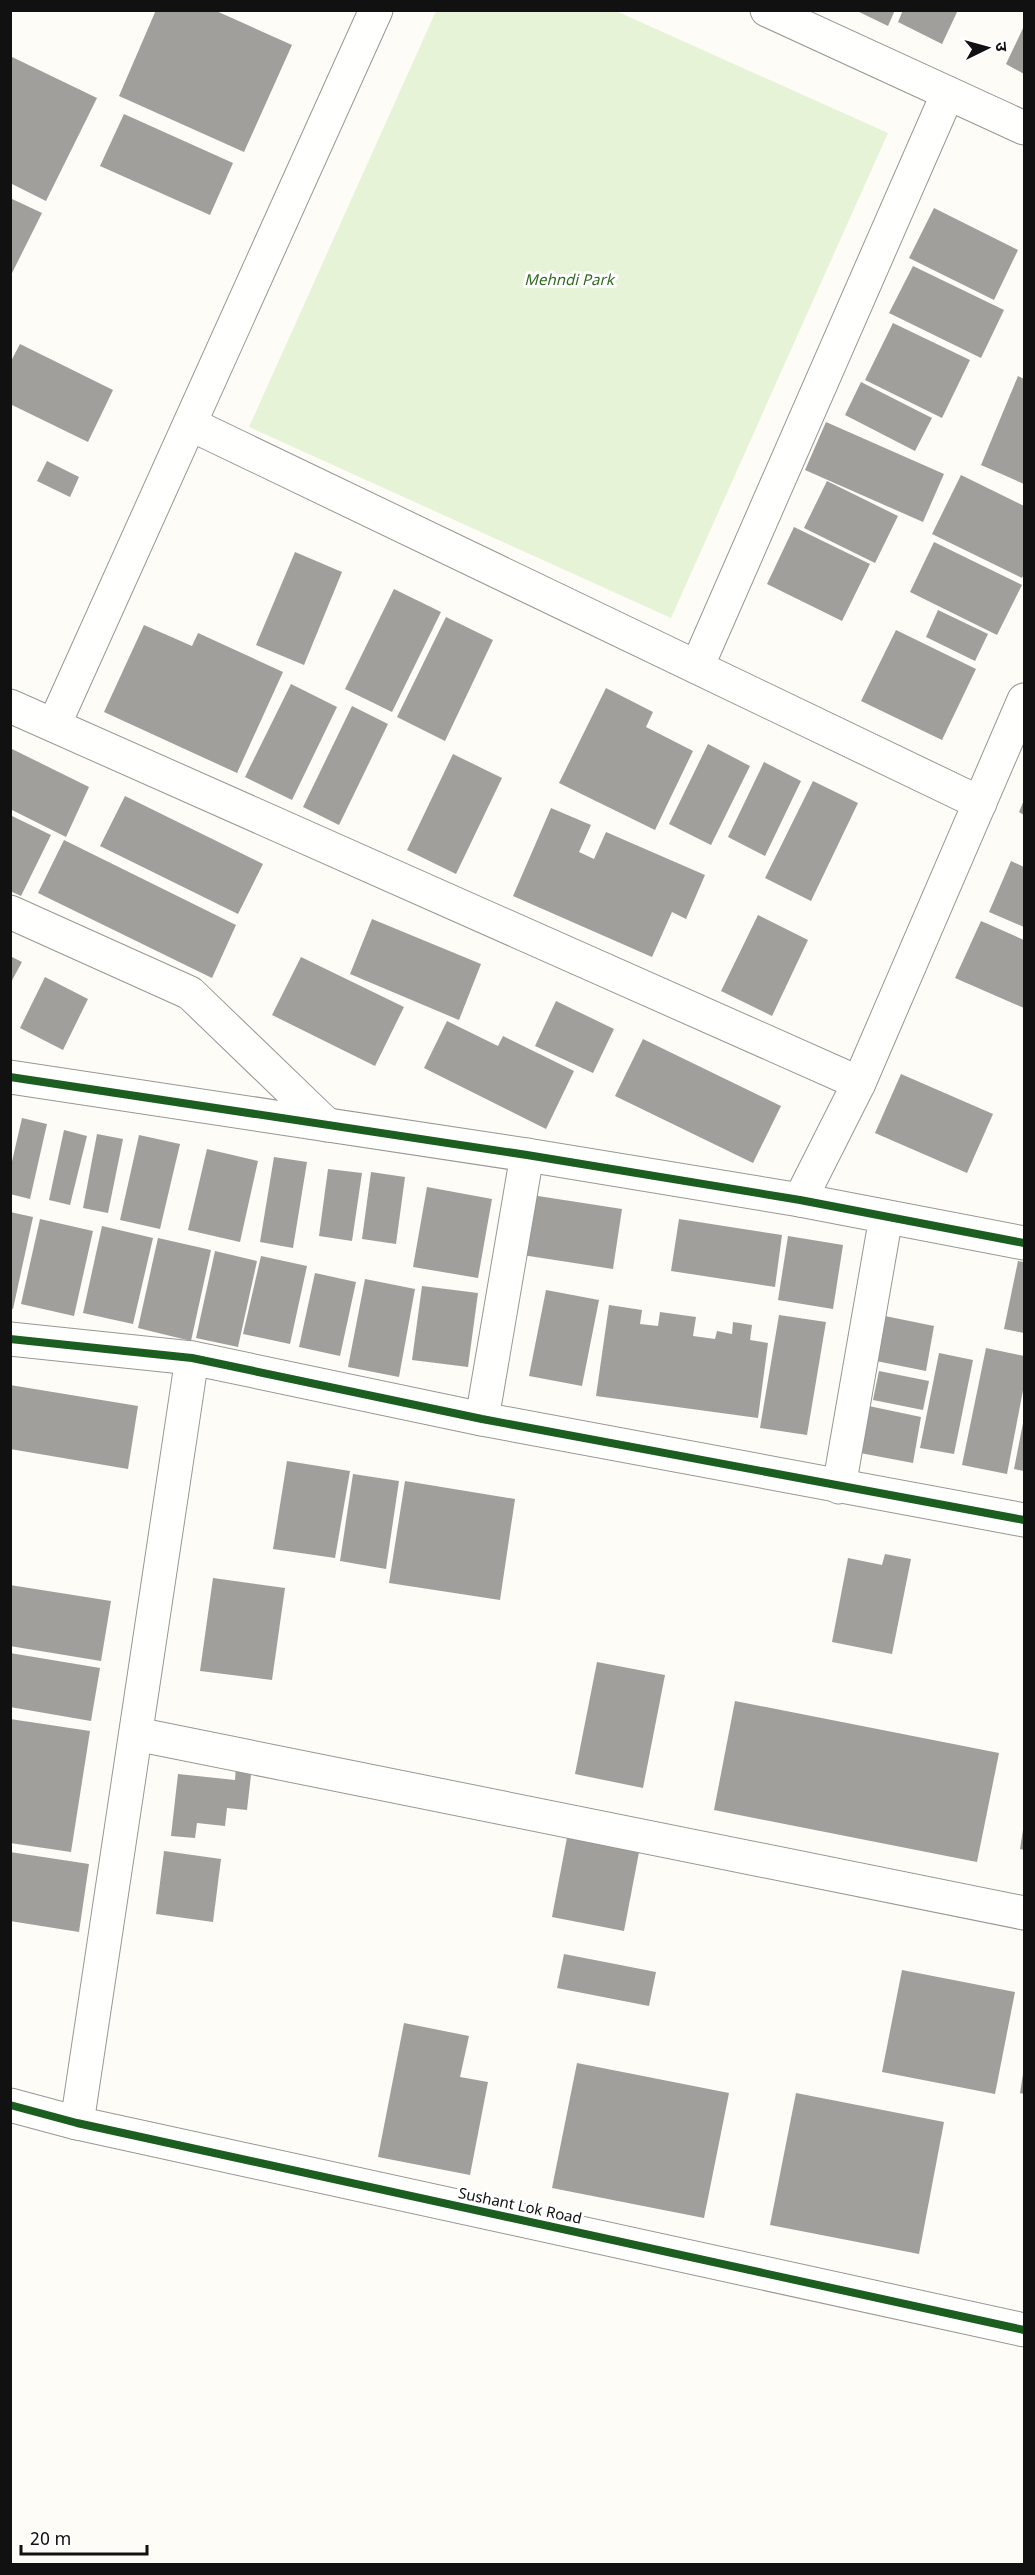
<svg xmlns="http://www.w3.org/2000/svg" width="1035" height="2575" viewBox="0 0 1035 2575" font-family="Georgia,'Noto Sans Devanagari',serif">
<rect width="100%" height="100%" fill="#fdfcf7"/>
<polygon fill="#e7f3d7" points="436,11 616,11 888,133 671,618 249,427"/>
<g fill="#a19f9c">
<polygon points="156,10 214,10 292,45 244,152 119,96"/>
<polygon points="855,10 895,10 888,26"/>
<polygon points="903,10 958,10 942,44 898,22"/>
<polygon points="1024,26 1024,74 1006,64"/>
<polygon points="10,56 97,98 46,201 10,183"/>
<polygon points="124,114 233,163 210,215 100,166"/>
<polygon points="10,198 42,213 10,277"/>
<polygon points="934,208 1018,250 994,300 909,258"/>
<polygon points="913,266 1004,310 981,358 889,313"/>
<polygon points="893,323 970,360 942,418 865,380"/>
<polygon points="20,344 113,390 88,442 10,404 10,363"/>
<polygon points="1018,376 1024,379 1024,484 981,465"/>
<polygon points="861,382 932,418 915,451 845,415"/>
<polygon points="826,422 944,474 923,522 805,470"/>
<polygon points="47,461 79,477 70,497 37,481"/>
<polygon points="961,475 1024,506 1024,574 1022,578 932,534"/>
<polygon points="827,481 898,516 875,563 804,528"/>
<polygon points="794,527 870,564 842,621 767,584"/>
<polygon points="934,542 1022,585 997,635 910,592"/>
<polygon points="295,552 342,572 304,665 256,645"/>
<polygon points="394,589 441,612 392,712 345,689"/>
<polygon points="938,610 988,634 975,661 926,637"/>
<polygon points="446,617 493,640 445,741 397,717"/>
<polygon points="144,625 192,646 198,633 283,672 237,773 104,712"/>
<polygon points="896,630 976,669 942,740 861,701"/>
<polygon points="291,684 337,707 292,800 245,777"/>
<polygon points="606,688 653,712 646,727 693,751 655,830 559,783"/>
<polygon points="352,706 388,724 339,825 303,807"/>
<polygon points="708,744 750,766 711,845 669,824"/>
<polygon points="10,748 89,787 66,837 10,809"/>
<polygon points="453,754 502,778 456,874 407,850"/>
<polygon points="764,762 801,781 765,856 728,837"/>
<polygon points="813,781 858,803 811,901 765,878"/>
<polygon points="125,796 263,864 238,914 100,846"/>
<polygon points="1024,800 1024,815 1019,812"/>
<polygon points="551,808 591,825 579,852 594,859 606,832 705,875 686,919 672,912 652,957 513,896"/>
<polygon points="10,815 51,835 21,896 10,891"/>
<polygon points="64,840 236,925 212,978 38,893"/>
<polygon points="1011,861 1024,867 1024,927 989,912"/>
<polygon points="758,915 808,940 772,1016 721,991"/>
<polygon points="372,919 481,964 459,1020 350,974"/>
<polygon points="981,921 1024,940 1024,1008 955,978"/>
<polygon points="10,956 22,962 10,984"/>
<polygon points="301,957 404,1007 375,1066 272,1015"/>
<polygon points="45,977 88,999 63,1050 20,1028"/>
<polygon points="556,1001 614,1029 593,1073 535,1046"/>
<polygon points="447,1021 498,1046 503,1036 574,1071 546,1129 424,1068"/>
<polygon points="643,1039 781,1106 753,1163 615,1096"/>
<polygon points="901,1074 993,1114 967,1173 875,1133"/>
<polygon points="22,1118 47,1124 30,1199 10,1194 10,1170"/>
<polygon points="64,1130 87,1136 70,1205 49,1200"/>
<polygon points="97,1134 123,1139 108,1213 83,1208"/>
<polygon points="139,1135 180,1144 160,1229 120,1220"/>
<polygon points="207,1149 258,1161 240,1242 188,1230"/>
<polygon points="274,1157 307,1162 293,1248 260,1242"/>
<polygon points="328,1169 362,1173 352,1241 319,1236"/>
<polygon points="371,1172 405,1177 396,1244 362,1239"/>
<polygon points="427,1187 492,1199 478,1278 413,1267"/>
<polygon points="525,1194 622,1209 613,1269 516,1254"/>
<polygon points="10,1212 33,1217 13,1309 10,1308"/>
<polygon points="40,1219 93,1231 74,1316 21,1304"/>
<polygon points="679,1219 782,1235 775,1287 671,1271"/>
<polygon points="102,1226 153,1238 133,1324 83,1313"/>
<polygon points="788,1236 843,1245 833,1309 778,1300"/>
<polygon points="158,1238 211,1250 191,1341 138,1328"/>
<polygon points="215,1251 257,1261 238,1347 196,1338"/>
<polygon points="261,1256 307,1266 290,1344 243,1334"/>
<polygon points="1018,1261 1024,1262 1024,1333 1004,1329"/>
<polygon points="315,1273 356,1282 340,1356 299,1347"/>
<polygon points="365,1279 415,1289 399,1377 348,1367"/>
<polygon points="422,1286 478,1293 468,1367 412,1360"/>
<polygon points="546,1290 599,1300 582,1386 529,1376"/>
<polygon points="609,1305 642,1310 640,1324 658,1326 660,1312 696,1317 693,1336 715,1339 717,1331 732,1334 733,1322 752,1325 750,1340 768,1343 758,1418 596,1396"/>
<polygon points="779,1315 826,1322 807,1435 760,1428"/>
<polygon points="885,1316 934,1326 926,1371 876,1361"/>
<polygon points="986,1348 1024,1356 1024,1385 1007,1474 962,1465"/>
<polygon points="939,1353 973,1360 954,1454 920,1448"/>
<polygon points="879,1371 929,1381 923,1410 873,1400"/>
<polygon points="10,1385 138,1406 128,1469 10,1449"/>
<polygon points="864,1405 921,1417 913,1463 855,1452"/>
<polygon points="1023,1423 1024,1423 1024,1471 1014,1469"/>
<polygon points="287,1461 350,1471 335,1558 273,1549"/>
<polygon points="353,1474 399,1481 386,1569 340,1561"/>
<polygon points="405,1481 515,1499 500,1600 389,1583"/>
<polygon points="885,1554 911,1559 892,1654 832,1642 848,1558 882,1565"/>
<polygon points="213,1578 285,1588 272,1680 200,1671"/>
<polygon points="10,1585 111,1601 101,1661 10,1646"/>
<polygon points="10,1653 100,1668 91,1721 10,1707"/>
<polygon points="597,1662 665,1675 643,1788 575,1774"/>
<polygon points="735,1701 999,1753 977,1862 714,1810"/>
<polygon points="10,1719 90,1731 71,1852 10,1843"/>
<polygon points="236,1765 252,1766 247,1810 227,1808 225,1826 197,1823 195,1838 171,1836 178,1774 235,1780"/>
<polygon points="1023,1830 1024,1830 1024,1850 1020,1849"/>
<polygon points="568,1832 640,1847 624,1931 552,1917"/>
<polygon points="164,1851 221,1859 213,1922 156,1914"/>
<polygon points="10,1852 89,1864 79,1932 10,1921"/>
<polygon points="564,1954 656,1972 649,2006 557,1988"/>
<polygon points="902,1970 1015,1992 995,2094 882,2072"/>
<polygon points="404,2023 469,2036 460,2077 488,2082 470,2175 378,2157"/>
<polygon points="577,2063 729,2093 704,2218 552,2188"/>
<polygon points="1023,2074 1024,2074 1024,2094 1020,2093"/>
<polygon points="796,2093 944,2122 919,2254 770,2225"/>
</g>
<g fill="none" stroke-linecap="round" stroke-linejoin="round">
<g stroke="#979795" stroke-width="35">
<g id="street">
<polyline points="767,10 1024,128"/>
<polyline points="190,424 980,803"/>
<polyline points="697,667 948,93"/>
<polyline points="10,706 859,1083"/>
<polyline points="54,725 376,10"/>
<polyline points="10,912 190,993 327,1125"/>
<polyline points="10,1077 527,1155 800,1200 1024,1243"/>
<polyline points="800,1200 859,1083 1024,700"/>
<polyline points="10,1339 192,1358 482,1419 1024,1520"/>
<polyline points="482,1419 527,1155"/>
<polyline points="839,1487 886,1217"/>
<polyline points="136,1734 1024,1913"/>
<polyline points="10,2105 77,2123 1024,2330"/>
<polyline points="77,2123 192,1358"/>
</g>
</g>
<use href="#street" stroke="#fffffe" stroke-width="33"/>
<g stroke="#fff" stroke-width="11">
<g id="cycleway">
<polyline points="10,1077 527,1155 800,1200 1024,1243"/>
<polyline points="10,1339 192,1358 482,1419 1024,1520"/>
<polyline points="10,2105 77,2123 1024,2330"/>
</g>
</g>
<use href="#cycleway" stroke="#1b5e20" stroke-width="8"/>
</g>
<g text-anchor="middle" stroke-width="6" stroke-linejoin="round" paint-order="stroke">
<g font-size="15" font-style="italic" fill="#2f6b1f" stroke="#fff">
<text x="569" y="285">Mehndi Park</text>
</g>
<g font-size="15" fill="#111" stroke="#fff">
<text transform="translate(520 2206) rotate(12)" y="5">Sushant Lok Road</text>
</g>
</g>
<rect width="1035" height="2575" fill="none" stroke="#111111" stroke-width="24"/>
<g transform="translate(987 48) rotate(85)" stroke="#ffffff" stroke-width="4.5" paint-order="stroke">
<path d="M0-4.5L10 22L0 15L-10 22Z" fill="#111111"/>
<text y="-9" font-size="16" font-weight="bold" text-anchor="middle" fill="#111111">उ</text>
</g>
<path d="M21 2545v9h126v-9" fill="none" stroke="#111111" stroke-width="3"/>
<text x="30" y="2545" font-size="18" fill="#111111" stroke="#ffffff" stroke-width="4.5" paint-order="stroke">20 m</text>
</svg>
